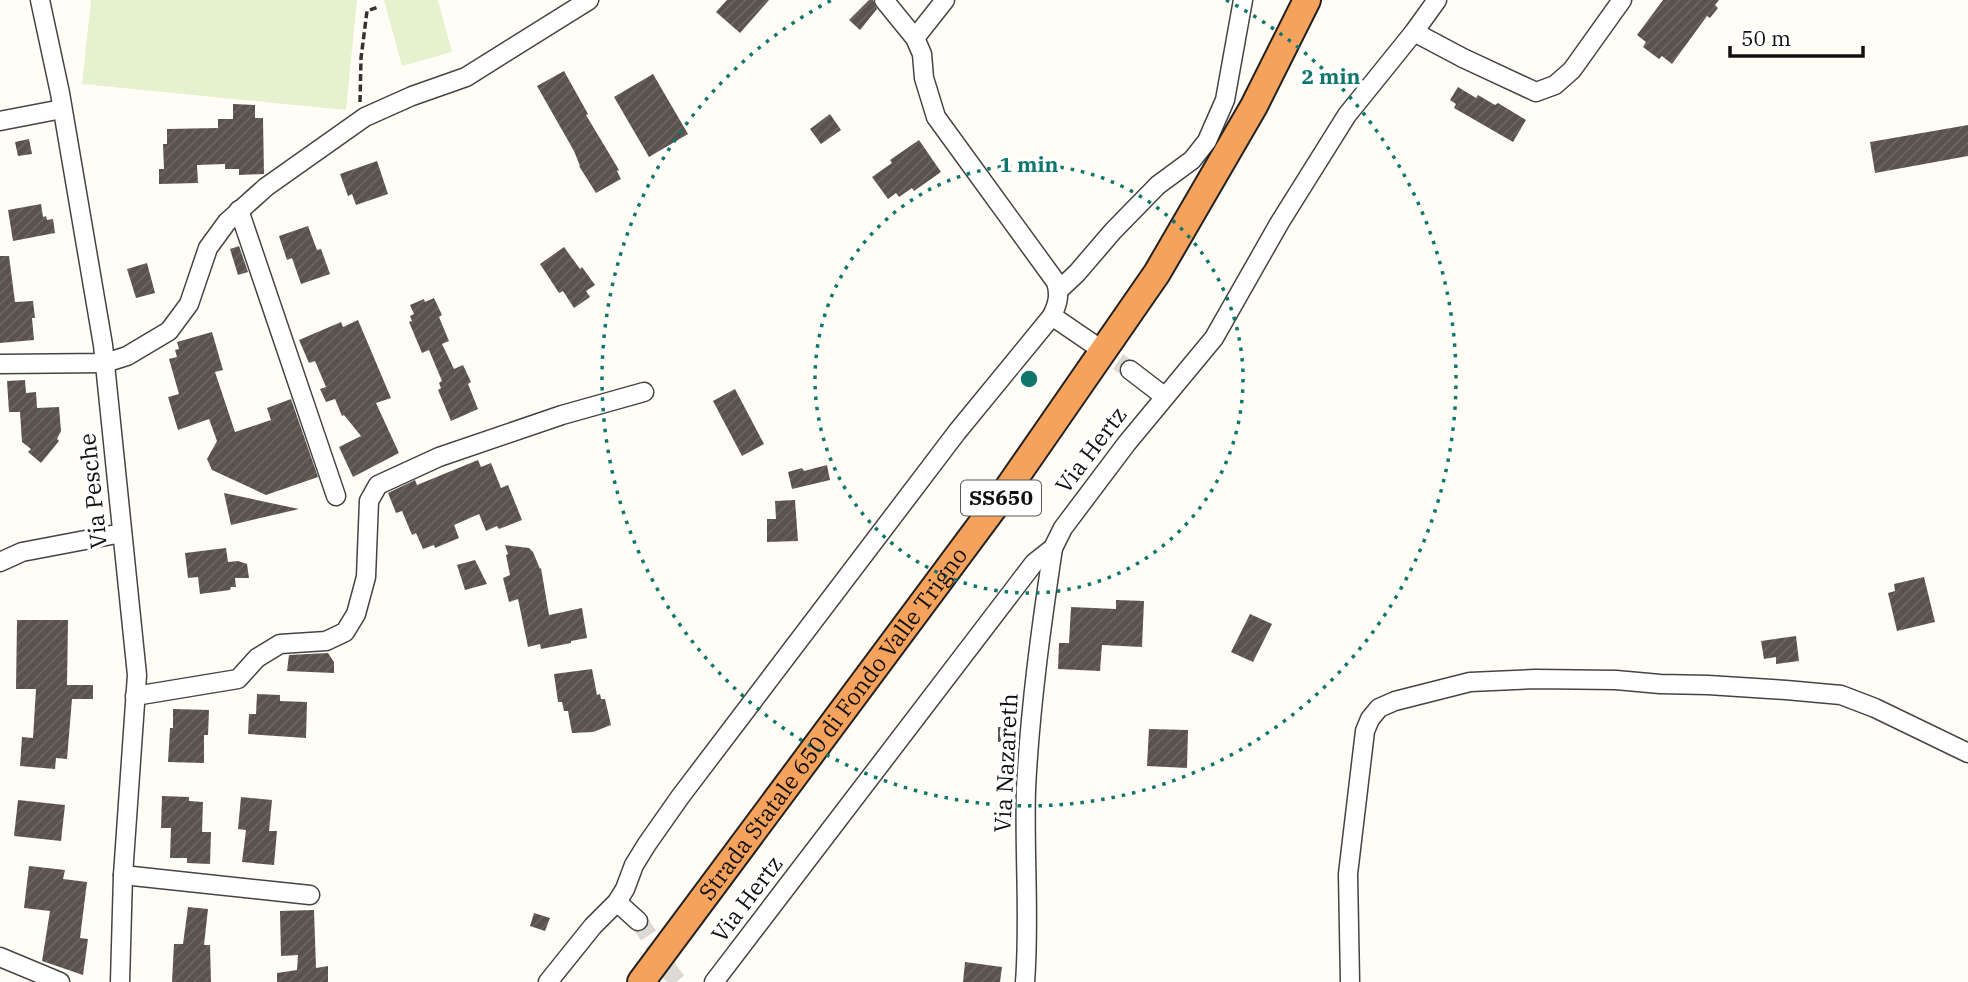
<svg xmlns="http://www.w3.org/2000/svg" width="1968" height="982" viewBox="0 0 1968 982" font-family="'IBM Plex Serif',serif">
<defs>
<pattern id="building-hatch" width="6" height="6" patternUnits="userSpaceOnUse" patternTransform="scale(1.75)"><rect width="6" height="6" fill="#5a524d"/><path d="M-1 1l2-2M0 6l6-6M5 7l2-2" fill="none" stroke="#6d6662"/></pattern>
</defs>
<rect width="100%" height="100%" fill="#fffdf5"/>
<g fill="#e6f2cf">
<polygon points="91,0 357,0 346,110 82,84"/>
<polygon points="384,0 438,0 452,52 402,66"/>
</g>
<g fill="url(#building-hatch)">
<polygon points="727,0 769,0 740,33 716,12"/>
<polygon points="869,0 873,0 877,9 860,30 849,20"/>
<polygon points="1663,0 1719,0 1715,5 1718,8 1710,18 1707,16 1672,64 1662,56 1659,59 1643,47 1646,42 1637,35"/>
<polygon points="564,71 588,114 586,115 619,170 617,171 621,179 596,193 579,166 580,166 574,151 537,86"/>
<polygon points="653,74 688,134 649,157 614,97"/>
<polygon points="1458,87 1476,98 1478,95 1495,105 1498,103 1526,120 1513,142 1454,108 1456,104 1450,100"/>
<polygon points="233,104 255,105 255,118 263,118 264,174 239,175 239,169 225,169 225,164 197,165 198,183 159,184 159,169 164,169 163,144 167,144 167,129 218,128 218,119 233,119"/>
<polygon points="830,114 841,130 821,144 810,129"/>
<polygon points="1968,125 1968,156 1875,173 1870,142"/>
<polygon points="29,139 32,154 18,156 15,142"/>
<polygon points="919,140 941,172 914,191 912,188 899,197 896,193 888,199 872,177 892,163 890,160"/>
<polygon points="377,161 388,194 356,205 352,194 348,196 340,174"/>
<polygon points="41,204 43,217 46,216 47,220 53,219 55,233 13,241 8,210"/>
<polygon points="308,226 317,250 321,249 330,274 301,284 292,258 287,260 279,236"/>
<polygon points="239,246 248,272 238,275 230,249"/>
<polygon points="564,247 580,269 582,267 595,285 586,291 590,297 574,308 563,291 559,293 540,264"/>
<polygon points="0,256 9,256 15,302 33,301 35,318 32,318 34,340 0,343"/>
<polygon points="147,263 155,293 136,298 127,269"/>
<polygon points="434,298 442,315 439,317 449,341 442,344 454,369 463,365 471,382 468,384 478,409 451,421 438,390 441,388 439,383 442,381 429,350 422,353 409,322 412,321 410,316 414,314 410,305 424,299 425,302"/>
<polygon points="358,320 391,398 376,403 399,453 353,477 339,447 361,436 344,415 342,416 335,399 326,402 320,389 326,387 315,361 309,363 299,340 341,322 343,327"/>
<polygon points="212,332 223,370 215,372 235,432 271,420 267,408 291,399 318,477 266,495 212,470 207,459 217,441 209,419 178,430 168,397 179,394 169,359 177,357 175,350 179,349 177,342"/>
<polygon points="25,380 26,393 36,392 37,408 59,407 61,431 57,439 59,441 41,463 28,452 31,449 22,442 20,412 9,412 7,381"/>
<polygon points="735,389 764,444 742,456 713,401"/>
<polygon points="478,460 481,467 491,463 501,488 508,485 522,520 499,529 497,526 486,531 479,514 454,525 459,538 435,548 434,545 423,549 416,533 412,535 402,511 396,513 388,493 415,480 417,485"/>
<polygon points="827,465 830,480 792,489 788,472 802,468 804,471"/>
<polygon points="224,493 299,509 231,525"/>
<polygon points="795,500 798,541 767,542 767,519 776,519 775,501"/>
<polygon points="505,545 529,548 533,552 540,569 541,568 549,615 582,608 587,638 571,641 571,643 541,649 540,644 528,647 518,599 509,602 503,578 510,575 506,555 508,554"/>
<polygon points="226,548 228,562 238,561 247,564 249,578 235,578 236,587 231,587 230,590 200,594 198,577 188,578 185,553"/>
<polygon points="475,560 487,584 465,590 457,565"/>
<polygon points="1924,577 1935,622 1897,631 1888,593 1895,591 1894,584"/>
<polygon points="1116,600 1144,601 1142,647 1102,645 1100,671 1058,669 1059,643 1069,643 1071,607 1116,609"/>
<polygon points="1250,614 1272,624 1253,662 1231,652"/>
<polygon points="17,620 68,620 67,685 93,685 93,699 72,699 67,759 56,758 55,769 20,766 22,737 33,738 36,689 16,689"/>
<polygon points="1796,636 1799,661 1776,664 1776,657 1764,659 1761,641"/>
<polygon points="328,653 334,662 334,673 287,671 289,655"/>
<polygon points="592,669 597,695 600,694 601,699 605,699 611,725 593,732 572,733 568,711 564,711 562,702 558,702 554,674"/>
<polygon points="257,694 280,695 280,701 307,702 306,738 248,734 249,714 256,714"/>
<polygon points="173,709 209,710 208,735 204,735 204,763 168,762 170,728 173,728"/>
<polygon points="998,727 1014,728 1014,742 998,742"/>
<polygon points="1149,729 1188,730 1187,768 1147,766"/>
<polygon points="162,796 189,797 189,801 203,802 202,832 211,832 210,864 187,863 187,858 170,858 171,828 161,828"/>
<polygon points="241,797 272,800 269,831 277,831 274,865 242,862 246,830 238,829"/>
<polygon points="18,800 65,805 61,841 14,836"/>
<polygon points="29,866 65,870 63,879 87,882 80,938 88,939 83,975 42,961 50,911 24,908"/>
<polygon points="188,907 208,909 204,945 210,945 211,982 172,982 174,944 183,944"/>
<polygon points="314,910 316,968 328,966 328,982 277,982 277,973 297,970 298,955 281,956 280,911"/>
<polygon points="534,913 550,918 545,931 530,926"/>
<polygon points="965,962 1002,967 1000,982 963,982"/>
</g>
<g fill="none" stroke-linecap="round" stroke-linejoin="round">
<g stroke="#dbdad3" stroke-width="18" stroke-dasharray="18 9" stroke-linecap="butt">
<polyline points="1096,346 1130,370"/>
<path d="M638,921C654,940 662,964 678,982"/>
</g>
<g stroke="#444" stroke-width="21">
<g id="minor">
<polyline points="40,0 60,93 103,345 137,675 123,875 120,982"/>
<path d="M884,0L915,38L922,54L924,78L936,117L1056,282C1060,295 1058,303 1052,316L1093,344"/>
<polyline points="1414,32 1463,58 1536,92 1555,85 1572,70 1622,0"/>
<polyline points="915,38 945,0"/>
<polyline points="0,121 62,109"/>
<polyline points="239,210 336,496"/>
<polyline points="1059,290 1077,273 1113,231 1158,185 1192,160 1207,141 1225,100 1243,0"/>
<polyline points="0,364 105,363 127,356 169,331 189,304 208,248 227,222 266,187 365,117 412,96 466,77 589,0"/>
<polyline points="1130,370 1164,396"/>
<polyline points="0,562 22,552 122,533"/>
<polyline points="135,696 238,679 257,658 280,644 326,641 345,632 356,614 366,577 369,501 378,485 439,457 562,415 644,392"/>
<polyline points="123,875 310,895"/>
<polyline points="617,902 638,921"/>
<polyline points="0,957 60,982"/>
<polyline points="548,982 593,926 617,902 625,889 634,865 647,844 680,797 957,432 1052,316"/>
<polyline points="714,982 1034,563 1053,548 1063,528 1127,443 1214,338 1280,222 1347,115 1414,32 1437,0"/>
<path d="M1025,982C1030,918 1024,853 1026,789C1030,708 1041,628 1053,548"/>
<polyline points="1350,982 1348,874 1365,731 1370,719 1379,708 1395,701 1470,682 1535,679 1616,680 1660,684 1708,685 1786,690 1841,695 1875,708 1968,753"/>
</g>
</g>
<g stroke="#222" stroke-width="30">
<g id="highway">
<path id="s1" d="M641,982L1006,491L1157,273L1254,106L1307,0"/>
</g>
</g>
<polyline stroke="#333" stroke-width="3.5" stroke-dasharray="7 3.5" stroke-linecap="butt" points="360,102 361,58 367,11 378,7"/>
<use href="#minor" stroke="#fff" stroke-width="18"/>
<use href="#highway" stroke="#f5a25d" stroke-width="26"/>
</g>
<g fill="none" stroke="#0f766e" stroke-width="3.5" stroke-dasharray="3.5 7">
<circle cx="1029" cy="379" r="214"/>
<path d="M1226 0A427 427 0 1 1 832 0"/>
</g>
<g text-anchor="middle" stroke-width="7" stroke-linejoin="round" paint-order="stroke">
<rect fill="#fff" stroke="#585858" stroke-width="2" x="961" y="480.5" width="80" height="35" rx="5"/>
<g font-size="21" font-weight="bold" fill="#111">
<text x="1001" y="505">SS650</text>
</g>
<g font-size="23" fill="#111" stroke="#fff">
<text transform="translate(1091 450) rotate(-53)" y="8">Via Hertz</text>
<text transform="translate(93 491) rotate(-96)" y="8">Via Pesche</text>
<text dy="8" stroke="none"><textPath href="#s1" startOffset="322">Strada Statale 650 di Fondo Valle Trigno</textPath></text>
<text transform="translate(1006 763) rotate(-87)" y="8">Via Nazareth</text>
<text transform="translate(747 899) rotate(-53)" y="8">Via Hertz</text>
</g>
</g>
<circle cx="1029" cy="379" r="10" fill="#0f766e" stroke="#fff" stroke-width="3.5"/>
<g font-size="21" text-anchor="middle" font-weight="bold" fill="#0f766e" stroke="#fff" stroke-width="7" stroke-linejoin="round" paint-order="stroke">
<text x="1331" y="84">2 min</text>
<text x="1029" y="172">1 min</text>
</g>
<path d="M1730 46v10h133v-10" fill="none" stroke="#111111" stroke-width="3.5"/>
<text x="1741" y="46" font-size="21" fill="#111111" stroke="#ffffff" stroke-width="5" paint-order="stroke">50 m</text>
</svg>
